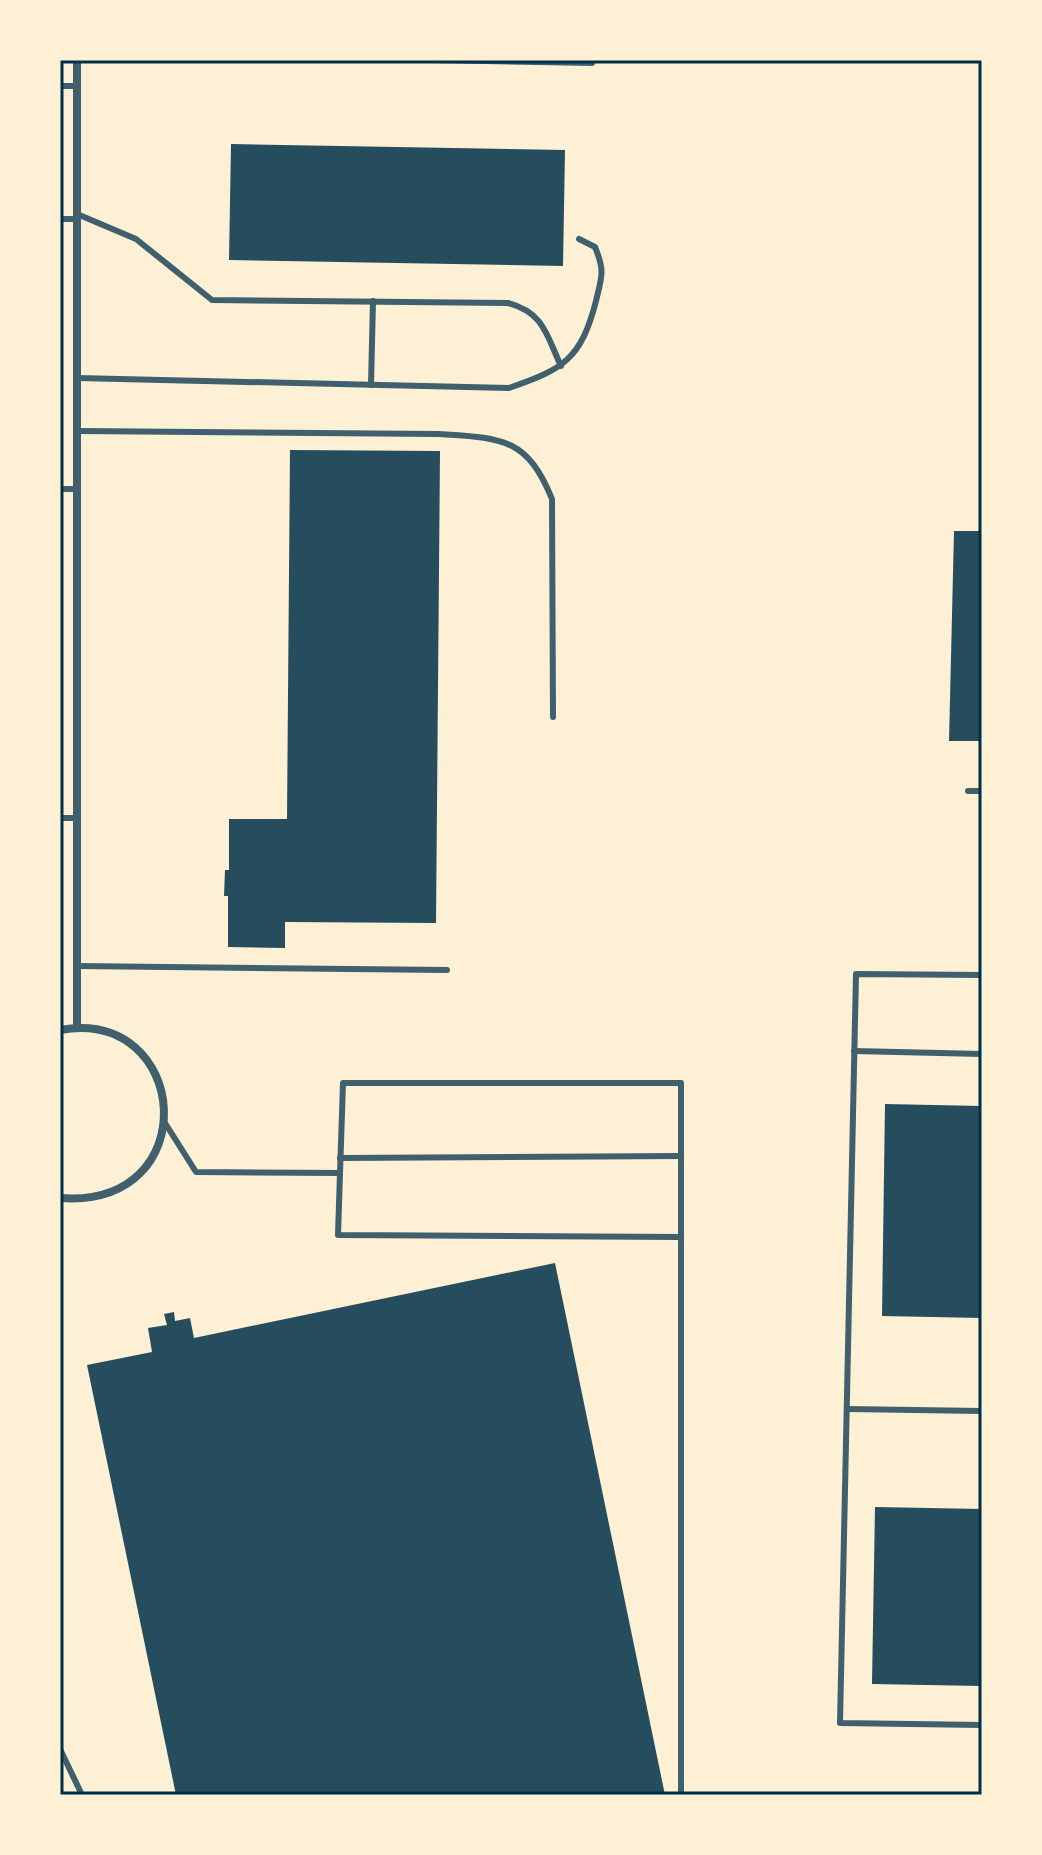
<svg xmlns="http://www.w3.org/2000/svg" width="1042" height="1855" viewBox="0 0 1042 1855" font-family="'Open Sans',sans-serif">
<rect width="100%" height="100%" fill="#fdf0d5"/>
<g fill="#264d5e">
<polygon points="231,144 565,150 563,266 229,260"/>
<polygon points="290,450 440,451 436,923 285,922 285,948 228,947 228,896 224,896 225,870 229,870 229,819 287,819"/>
<polygon points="954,531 982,531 982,741 949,741"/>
<polygon points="885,1104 982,1106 982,1318 882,1316"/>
<polygon points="555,1263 665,1795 176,1795 87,1365 152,1352 148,1328 167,1325 164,1314 174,1312 175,1321 190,1318 194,1338"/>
<polygon points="875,1507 982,1509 982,1686 872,1684"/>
</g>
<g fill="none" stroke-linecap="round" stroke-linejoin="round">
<g stroke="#3f606c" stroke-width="6">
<polyline points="433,60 592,63"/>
<polyline points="60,86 77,86"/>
<path d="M77,214L136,239L212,300L508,303C544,313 546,334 561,366"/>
<polyline points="60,219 77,219"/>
<path d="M77,378L509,388C564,369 581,359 596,301C602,276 605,271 595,247L579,239"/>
<polyline points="371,385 373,301"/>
<path d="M77,431L439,434C501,438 527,437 552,499L553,717"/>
<polyline points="60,489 77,489"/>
<polyline points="968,791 982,791"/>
<polyline points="60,818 76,818"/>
<polyline points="76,966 447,970"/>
<polyline points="982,975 856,974 840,1723 982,1725"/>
<polyline points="854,1051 982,1054"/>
<polyline points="165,1123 196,1172 340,1173 343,1083 681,1083 681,1795"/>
<polyline points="340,1158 681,1156"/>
<polyline points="340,1173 338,1235 680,1237"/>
<polyline points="847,1409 982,1411"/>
<polyline points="60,1749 82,1795"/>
</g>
<g stroke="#3f606c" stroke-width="8">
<polyline points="77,60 77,1027"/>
<path d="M60,1030C190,1006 207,1209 60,1198"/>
</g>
</g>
<rect width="1042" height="1855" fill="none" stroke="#fdf0d5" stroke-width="124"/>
<rect x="62" y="62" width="918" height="1731" fill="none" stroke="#003049" stroke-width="3"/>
</svg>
